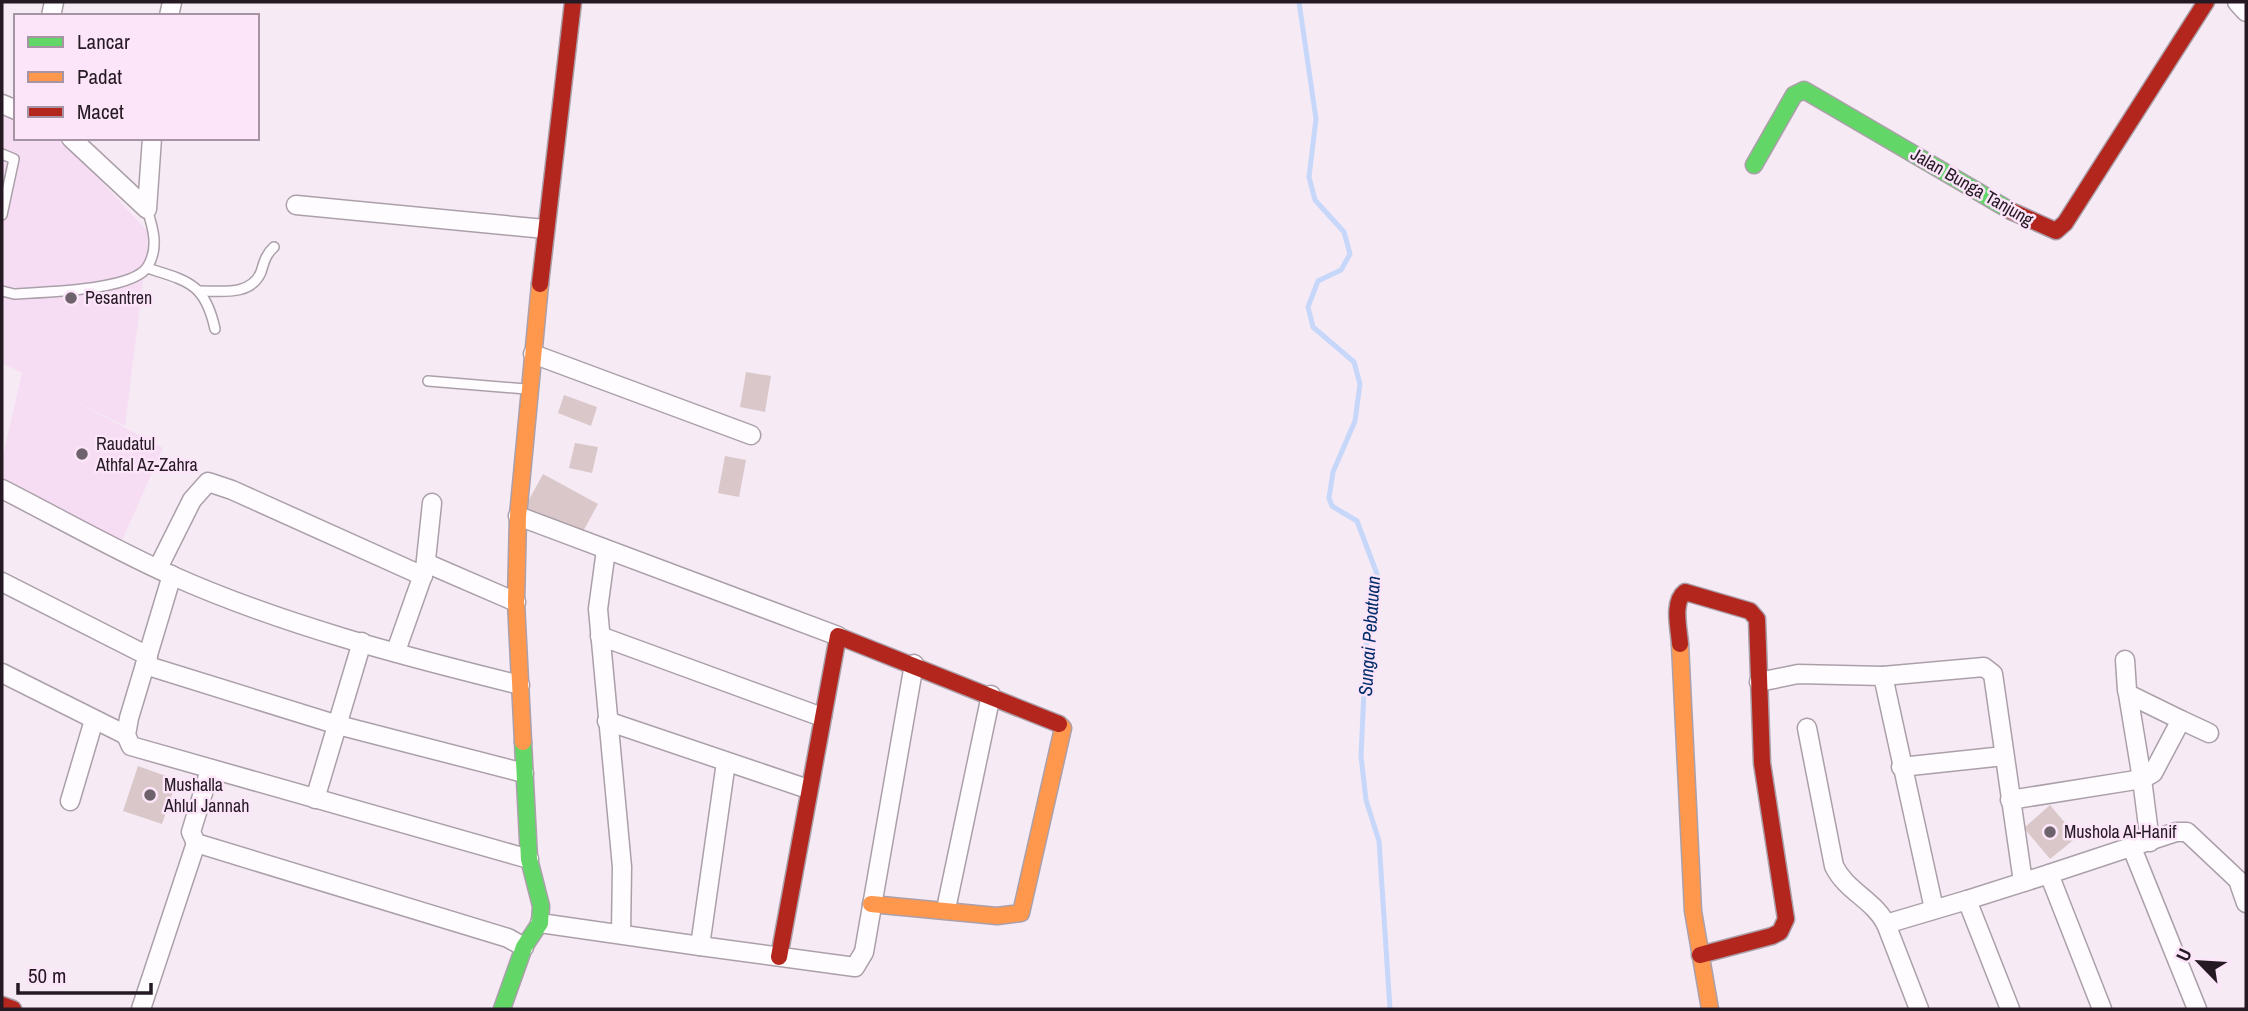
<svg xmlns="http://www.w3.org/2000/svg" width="2248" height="1011" viewBox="0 0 2248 1011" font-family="'Archivo Narrow',sans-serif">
<rect width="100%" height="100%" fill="#f6eaf5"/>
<polygon fill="#f6ddf4" points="2,111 16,117 16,138 64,141 149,233 125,426 71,399 163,448 121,543 2,482 2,460 22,373 2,363"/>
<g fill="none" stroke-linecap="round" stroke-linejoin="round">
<polyline stroke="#c6d7fa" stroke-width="5" points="1299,2 1316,119 1309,177 1315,200 1344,232 1350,254 1341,270 1318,281 1308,307 1313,327 1354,362 1360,384 1355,421 1333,472 1329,498 1332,506 1357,521 1377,574 1366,647 1361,756 1366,800 1379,841 1390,1009"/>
</g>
<g fill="#dac7c9">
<polygon points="746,372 771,376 765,412 740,407"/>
<polygon points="564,395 597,407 591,426 558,413"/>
<polygon points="575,443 598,447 592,473 569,468"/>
<polygon points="725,456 746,460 739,497 718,493"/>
<polygon points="543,474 598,504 580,537 525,507"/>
<polygon points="138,766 177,780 162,824 123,811"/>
<polygon points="2050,805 2077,837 2050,859 2024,828"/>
</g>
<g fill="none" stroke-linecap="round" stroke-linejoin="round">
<g stroke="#aba0aa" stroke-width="12">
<g id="lane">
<polyline points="2,154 14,159 2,215"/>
<path d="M147,268C188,281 205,283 215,329"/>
<path d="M2,291L14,294C42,292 134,291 148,266C159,247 153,228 147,209"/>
<path d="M200,291C222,291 251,296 261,272C264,262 266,254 274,247"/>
<polyline points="428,381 526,389"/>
</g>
</g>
<g stroke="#aba0aa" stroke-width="21">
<g id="street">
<polyline points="2237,2 2246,12"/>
<polyline points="51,16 54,2"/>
<polyline points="169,16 172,2"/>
<polyline points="2,104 16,110"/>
<polyline points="71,138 147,209 152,138"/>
<polyline points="296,205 545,229"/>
<polyline points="533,354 751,435"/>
<path d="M2,489C59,518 115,550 173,576C283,625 403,656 520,685"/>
<polyline points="518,516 838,636"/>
<polyline points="606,550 598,609 622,867 621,933"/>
<polyline points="426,563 516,602"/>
<polyline points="158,568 192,500 208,482 232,490 423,576"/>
<polyline points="172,575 129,718 126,735 131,746 529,859"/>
<polyline points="2,582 148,656"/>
<polyline points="600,636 822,717"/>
<polyline points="396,651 425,569 432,503"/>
<polyline points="2125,660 2127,690 2128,694 2142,779 2153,773 2181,720 2128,694"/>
<polyline points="145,665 338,725 524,773"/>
<polyline points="2,673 126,735"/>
<polyline points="1883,676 1984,667 1993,674 2023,882"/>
<polyline points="1759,682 1798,674 1883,676 1934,909"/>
<polyline points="2181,720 2209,733"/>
<polyline points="607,721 808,789"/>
<path d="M1807,728L1834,866C1846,891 1874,900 1886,924"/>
<polyline points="726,762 700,946 855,967 864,952 914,664"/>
<polyline points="1901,767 2004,756"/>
<polyline points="210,770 191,832 196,843 508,938 524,947"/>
<polyline points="315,799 362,642"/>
<polyline points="2010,800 2142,779 2150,842"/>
<polyline points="70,801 94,720"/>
<polyline points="2132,848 2197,1009"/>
<polyline points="2049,874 2176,832 2187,832 2238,880 2246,903"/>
<polyline points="1967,900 2049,874 2102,1009"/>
<polyline points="946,909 991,695"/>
<polyline points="540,923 700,946"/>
<polyline points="141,1009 196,843"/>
<polyline points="1919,1009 1886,924 1967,900 2010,1009"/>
</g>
</g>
<g stroke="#aba0aa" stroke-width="19">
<g id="fast">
<polyline points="1754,165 1794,95 1804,90 2011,211"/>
<polyline points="502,1009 524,947 540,923 541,906 529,859 523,742"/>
</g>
</g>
<g stroke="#aba0aa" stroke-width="19">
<g id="slow">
<polyline points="1680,644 1693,911 1710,1009"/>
<polyline points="523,742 516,602 518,516 540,284"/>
<polyline points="871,904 997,916 1021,913 1063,728 1059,724"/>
</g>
</g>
<g stroke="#aba0aa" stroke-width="19">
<g id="jam">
<polyline points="2011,211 2056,231 2065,223 2206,2"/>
<polyline points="540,284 573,2"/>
<path d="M1680,644C1679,629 1672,602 1685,592L1750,611L1757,619L1762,763L1786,919L1780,932L1772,936L1700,955"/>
<polyline points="779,957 838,636 1059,724"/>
<polyline points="2,1005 13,1009"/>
</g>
</g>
<use href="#lane" stroke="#fefcfe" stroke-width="9"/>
<use href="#street" stroke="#fefcfe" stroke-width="18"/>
<use href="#fast" stroke="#63d668" stroke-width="16"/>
<use href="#slow" stroke="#ff974d" stroke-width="16"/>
<use href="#jam" stroke="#b3261e" stroke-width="16"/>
</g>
<g fill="#6e636d" stroke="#fce4f9" stroke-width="2.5">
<circle cx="71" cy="298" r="7"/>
<circle cx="82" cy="454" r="7"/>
<circle cx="150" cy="795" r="7"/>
<circle cx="2050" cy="832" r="7"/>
</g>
<g text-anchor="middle" stroke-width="5" stroke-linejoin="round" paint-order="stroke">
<g font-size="18" fill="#251a24" stroke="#fce4f9">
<text transform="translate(1972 187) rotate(30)" y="6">Jalan Bunga Tanjung</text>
</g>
<g font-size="18" fill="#251a24" stroke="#fce4f9" text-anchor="start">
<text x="85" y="304">Pesantren</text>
<text x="96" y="450">Raudatul<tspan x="96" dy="21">Athfal Az-Zahra</tspan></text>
<text x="164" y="791">Mushalla<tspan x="164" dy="21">Ahlul Jannah</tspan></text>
<text x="2064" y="838">Mushola Al-Hanif</text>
</g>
<g font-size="19" font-style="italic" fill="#002d6b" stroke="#fce4f9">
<text transform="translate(1369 636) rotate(-86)" y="7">Sungai Pebatuan</text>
</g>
</g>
<rect width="2248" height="1011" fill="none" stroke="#251a24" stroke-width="7"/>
<rect x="14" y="14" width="245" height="126" fill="#fce4f9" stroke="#a693a4" stroke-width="2"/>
<rect x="28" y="37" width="35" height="10" fill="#63d668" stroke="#a693a4" stroke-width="2"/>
<text x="77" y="49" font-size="21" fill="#251a24">Lancar</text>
<rect x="28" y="72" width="35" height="10" fill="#ff974d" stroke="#a693a4" stroke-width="2"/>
<text x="77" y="84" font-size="21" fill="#251a24">Padat</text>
<rect x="28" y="107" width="35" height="10" fill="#b3261e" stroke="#a693a4" stroke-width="2"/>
<text x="77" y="119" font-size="21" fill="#251a24">Macet</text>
<g transform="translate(2199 962) rotate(295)" stroke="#fce4f9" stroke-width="5" paint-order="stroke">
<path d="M0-5L12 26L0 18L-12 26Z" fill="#251a24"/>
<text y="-10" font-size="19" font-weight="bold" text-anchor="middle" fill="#251a24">U</text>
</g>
<path d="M18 983v10h133v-10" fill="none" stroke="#251a24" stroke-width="3.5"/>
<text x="28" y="983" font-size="21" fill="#251a24" stroke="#fce4f9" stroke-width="5" paint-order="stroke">50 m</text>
</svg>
